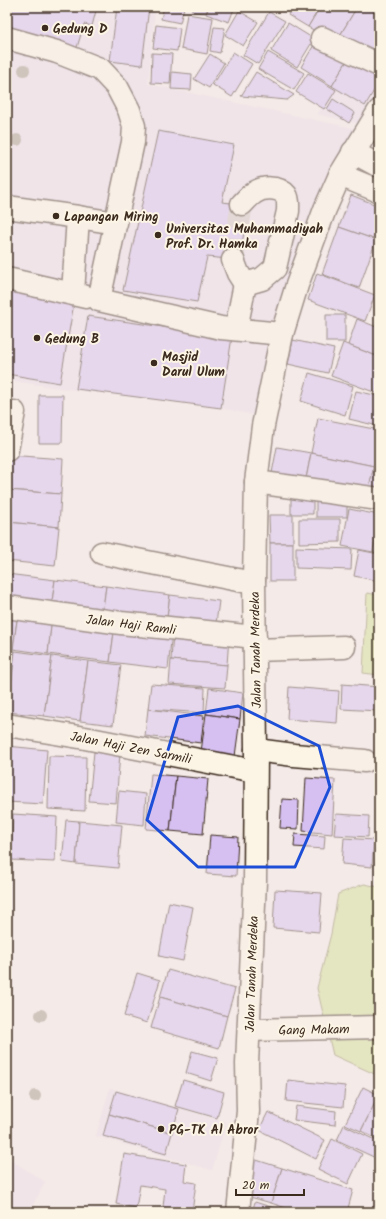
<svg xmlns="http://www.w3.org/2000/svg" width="386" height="1219" viewBox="0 0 386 1219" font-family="Kalam,sans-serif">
<rect width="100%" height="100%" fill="#f4eae7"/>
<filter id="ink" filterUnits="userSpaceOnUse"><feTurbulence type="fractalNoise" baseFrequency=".025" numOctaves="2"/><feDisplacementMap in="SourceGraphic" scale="8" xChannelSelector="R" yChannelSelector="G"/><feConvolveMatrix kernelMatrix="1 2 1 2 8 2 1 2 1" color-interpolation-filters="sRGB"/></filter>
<g filter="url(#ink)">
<g fill="#ebddea">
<polygon points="7,7 155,7 148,84 356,129 255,415 221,408 60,388 7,380"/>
<polygon points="377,7 379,7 379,100 360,124 318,114"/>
<polygon points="110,1088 226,1122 212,1170 96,1136"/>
<polygon points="7,1158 45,1182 29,1212 7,1212"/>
</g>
<g fill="#d1df93" stroke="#868458">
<polygon points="367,593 379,595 379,675 363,673"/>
<polygon points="364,884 379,887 379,1076 333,1055 317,988 331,934 338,894"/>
</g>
<g fill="#d6c0f1" stroke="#3b2a1e">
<polygon points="7,7 41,8 97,7 92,26 84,24 76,51 7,30"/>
<polygon points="117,7 149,7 142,65 110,61"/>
<polygon points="164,7 184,7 180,23 161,19"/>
<polygon points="192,7 207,7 207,13 192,12"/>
<polygon points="209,7 229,7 234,9 229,22 206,14"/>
<polygon points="293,7 320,7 308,27 288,15"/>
<polygon points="320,7 357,7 336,42 308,27"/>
<polygon points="357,7 367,7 379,14 379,62 336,42"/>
<polygon points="239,11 258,22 243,46 225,35"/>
<polygon points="269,12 285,21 258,64 243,55"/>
<polygon points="187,14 213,18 207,54 181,49"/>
<polygon points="288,23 314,39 297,67 271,51"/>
<polygon points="156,25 180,28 177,51 153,48"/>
<polygon points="214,27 225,28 220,53 210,51"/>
<polygon points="318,38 351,54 332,86 301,67"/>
<polygon points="233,52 252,64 232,97 213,85"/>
<polygon points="268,52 304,73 294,90 258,69"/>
<polygon points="152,53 172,54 170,84 151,83"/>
<polygon points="210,54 224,63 209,88 194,79"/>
<polygon points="351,54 379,71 379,82 365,106 332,86"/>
<polygon points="172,72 192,74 191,90 171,89"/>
<polygon points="256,72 294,95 287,100 241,96"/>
<polygon points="308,73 336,90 324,109 296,92"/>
<polygon points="333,99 355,113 349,123 327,109"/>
<polygon points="158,131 234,145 222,202 249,205 239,260 207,257 197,302 123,290"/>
<polygon points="351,195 379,206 379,232 376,240 339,227"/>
<polygon points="339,227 376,240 359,288 322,274"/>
<polygon points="317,273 375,295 365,321 308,300"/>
<polygon points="7,291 74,303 60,383 7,374"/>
<rect x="326" y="315" width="19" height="27"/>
<polygon points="88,316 232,337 221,408 76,389"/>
<polygon points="357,319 379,328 379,357 348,345"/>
<polygon points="293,340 334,349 328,373 288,364"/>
<polygon points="343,343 379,357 379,394 331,376"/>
<polygon points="309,373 353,386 345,415 301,401"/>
<polygon points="356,391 379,396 378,426 349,419"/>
<polygon points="39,395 63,395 62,443 39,443"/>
<polygon points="318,418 379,430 379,437 374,466 311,453"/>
<polygon points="379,437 379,467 374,466"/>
<polygon points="277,447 311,453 305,484 271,478"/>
<polygon points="311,453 374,466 367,496 305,484"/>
<polygon points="8,455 63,459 61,494 7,490"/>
<polygon points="374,466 379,467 379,498 367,496"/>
<polygon points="7,490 61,494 59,527 7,522"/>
<polygon points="313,493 313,514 291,514 291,494"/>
<rect x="316" y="499" width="31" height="18"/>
<polygon points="349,509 379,515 373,552 342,546"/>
<polygon points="269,515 293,515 293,543 270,543"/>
<polygon points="299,519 340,519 340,542 299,543"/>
<polygon points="379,520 379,553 373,552"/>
<polygon points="7,522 59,527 55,566 7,561"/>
<rect x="270" y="543" width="23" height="38"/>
<polygon points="296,547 352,549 351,570 296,568"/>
<polygon points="359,550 379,554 379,581 354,576"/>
<polygon points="7,574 55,580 51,609 7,604"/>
<polygon points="55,580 106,586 102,616 51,609"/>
<polygon points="106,586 170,595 166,625 102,616"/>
<polygon points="170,595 219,601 215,631 166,625"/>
<polygon points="7,611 18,613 13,649 7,649"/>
<polygon points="18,613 52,617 48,654 13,649"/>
<polygon points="52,617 115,625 110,662 48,654"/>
<polygon points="115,625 172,632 168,669 110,662"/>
<polygon points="173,633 229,637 227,665 171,660"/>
<polygon points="7,650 15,651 8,712 7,711"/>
<polygon points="15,651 52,656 44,716 8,712"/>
<polygon points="52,656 88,661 80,721 44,716"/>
<polygon points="171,660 227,665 225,688 169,684"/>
<polygon points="88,661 121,665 113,725 80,721"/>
<polygon points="151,684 205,688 204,713 148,709"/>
<polygon points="342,684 379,687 379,711 341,709"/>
<polygon points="289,687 339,691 337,723 287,719"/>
<polygon points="209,688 243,693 240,719 206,714"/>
<polygon points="148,709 204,716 201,743 145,736"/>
<polygon points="206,714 240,719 235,756 201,752"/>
<polygon points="7,746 47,750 43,804 7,802"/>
<polygon points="94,752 120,754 116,803 89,801"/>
<polygon points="49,756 86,757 85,811 48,809"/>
<polygon points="151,774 176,776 170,831 146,829"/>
<polygon points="176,776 208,779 203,834 170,831"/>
<polygon points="306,778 335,780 332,834 303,831"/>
<polygon points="119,791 146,794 144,825 116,822"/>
<polygon points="282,799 299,800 298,829 280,828"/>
<polygon points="13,814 57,817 55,862 11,860"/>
<polygon points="336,814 369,816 368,837 334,835"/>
<polygon points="66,820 79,821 76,864 62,862"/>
<polygon points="79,821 122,825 118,868 76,864"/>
<polygon points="295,834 325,836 324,849 294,847"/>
<polygon points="210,835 238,837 236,876 207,874"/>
<polygon points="344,838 374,840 372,867 342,864"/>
<polygon points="275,890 322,893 319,932 273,928"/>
<polygon points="169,902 193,907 183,961 159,956"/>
<polygon points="168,970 235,989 227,1016 160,997"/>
<polygon points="137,973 160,980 147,1023 124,1016"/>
<polygon points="160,997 227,1016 219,1048 151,1028"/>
<polygon points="192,1051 218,1058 211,1081 186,1073"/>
<polygon points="183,1080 224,1092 217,1118 175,1106"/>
<polygon points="288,1080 345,1086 343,1107 286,1101"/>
<polygon points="363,1087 379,1095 361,1131 345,1124"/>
<polygon points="116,1091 179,1109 172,1133 109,1114"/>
<polygon points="379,1095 379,1140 361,1131"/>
<polygon points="296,1106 336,1111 335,1125 294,1120"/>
<polygon points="268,1112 325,1140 316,1159 259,1130"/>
<polygon points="109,1114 172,1133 166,1154 103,1136"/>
<polygon points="344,1125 379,1142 379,1156 378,1159 337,1140"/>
<polygon points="332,1139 362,1154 348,1184 318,1169"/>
<polygon points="124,1154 186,1164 184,1181 196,1183 192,1212 163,1207 165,1189 140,1185 136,1208 116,1204"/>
<polygon points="253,1159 282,1168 271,1203 243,1195"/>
<polygon points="282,1168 353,1190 347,1212 298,1212 271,1203"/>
<polygon points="255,1202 274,1208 272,1212 252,1212"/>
<polygon points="274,1208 286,1212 272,1212"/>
</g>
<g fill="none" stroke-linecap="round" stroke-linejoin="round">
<polyline stroke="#cfc4bf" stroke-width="22" stroke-dasharray="22 11" stroke-linecap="butt" points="233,260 242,204"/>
<g stroke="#3b2a1e" stroke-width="25">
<g id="minor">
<polyline points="7,38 57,52 100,69 117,87 129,110 134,126 133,142 99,300 221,328 282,334"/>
<polyline points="322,38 379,65"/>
<polyline points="353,152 379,166"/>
<polyline points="340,175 379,191"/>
<polyline points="7,207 78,217 73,293"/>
<polyline points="78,217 116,223"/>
<path d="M233,260L238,273L245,284L262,279L275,268L288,211C288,206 289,200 286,195C279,186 262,187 254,193C249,196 246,200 242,204"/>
<polyline points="7,279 86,297"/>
<polyline points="236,329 245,284"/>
<polyline points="7,450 14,412"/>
<polyline points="256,482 379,499"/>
<polyline points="102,553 243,581 254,580"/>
<polyline points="7,607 121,623 255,637"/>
<polyline points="255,650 344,647"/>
<polyline points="7,725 85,738 255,771"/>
<polyline points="256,750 294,755 365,761"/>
<polyline points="249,1030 379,1027"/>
<polyline points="238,1212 248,1111 247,1064 255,881 256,750 254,580 256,482 263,426 282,334 297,285 325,209 340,175 379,111"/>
</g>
</g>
<use href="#minor" stroke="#fcf5e5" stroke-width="22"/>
</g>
<g fill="#a39988">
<circle cx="24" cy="70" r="6"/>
<circle cx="17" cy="140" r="6"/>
<circle cx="41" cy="1015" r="6"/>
<circle cx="35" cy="1096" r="6"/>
</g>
</g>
<path d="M0 0H386V1219H0ZM238,706L319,746L330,787L295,867H198L147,820L178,717Z" fill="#f4eae7" fill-opacity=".55" fill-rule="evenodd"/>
<path fill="none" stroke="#1d4ed8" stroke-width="3" stroke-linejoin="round" d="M238,706L319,746L330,787L295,867H198L147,820L178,717Z"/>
<g fill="#3b2a1e" stroke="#fcf5e5" stroke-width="1.5">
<circle cx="45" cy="28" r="4"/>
<circle cx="56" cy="216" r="4"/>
<circle cx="158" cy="235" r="4"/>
<circle cx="37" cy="338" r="4"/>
<circle cx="154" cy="363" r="4"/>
<circle cx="161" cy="1129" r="4"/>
</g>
<g text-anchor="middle" stroke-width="4" stroke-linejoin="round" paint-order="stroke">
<g font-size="13" font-weight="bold" fill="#3b2a1e" stroke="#fcf5e5" text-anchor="start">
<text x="53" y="33">Gedung D</text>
<text x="64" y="221">Lapangan Miring</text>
<text x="166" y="233">Universitas Muhammadiyah<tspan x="166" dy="15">Prof. Dr. Hamka</tspan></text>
<text x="45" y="343">Gedung B</text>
<text x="162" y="361">Masjid<tspan x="162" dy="15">Darul Ulum</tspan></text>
<text x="169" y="1134">PG-TK Al Abror</text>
</g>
<g font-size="13" fill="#3b2a1e" stroke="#fcf5e5">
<text transform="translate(131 624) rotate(7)" y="5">Jalan Haji Ramli</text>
<text transform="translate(255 650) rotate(-91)" y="5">Jalan Tanah Merdeka</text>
<text transform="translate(131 747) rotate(11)" y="5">Jalan Haji Zen Sarmili</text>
<text transform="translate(251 974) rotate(-88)" y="5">Jalan Tanah Merdeka</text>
<text transform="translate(314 1029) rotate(-1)" y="5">Gang Makam</text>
</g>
</g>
<rect width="386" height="1219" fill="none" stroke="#fcf5e5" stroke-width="24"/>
<rect x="12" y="12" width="362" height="1195" fill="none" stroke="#3b2a1e" stroke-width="1.5" filter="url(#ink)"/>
<path d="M236 1189v6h68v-6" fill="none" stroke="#3b2a1e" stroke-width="2"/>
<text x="242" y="1189" font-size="12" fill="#3b2a1e" stroke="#fcf5e5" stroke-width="3" paint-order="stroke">20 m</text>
</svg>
